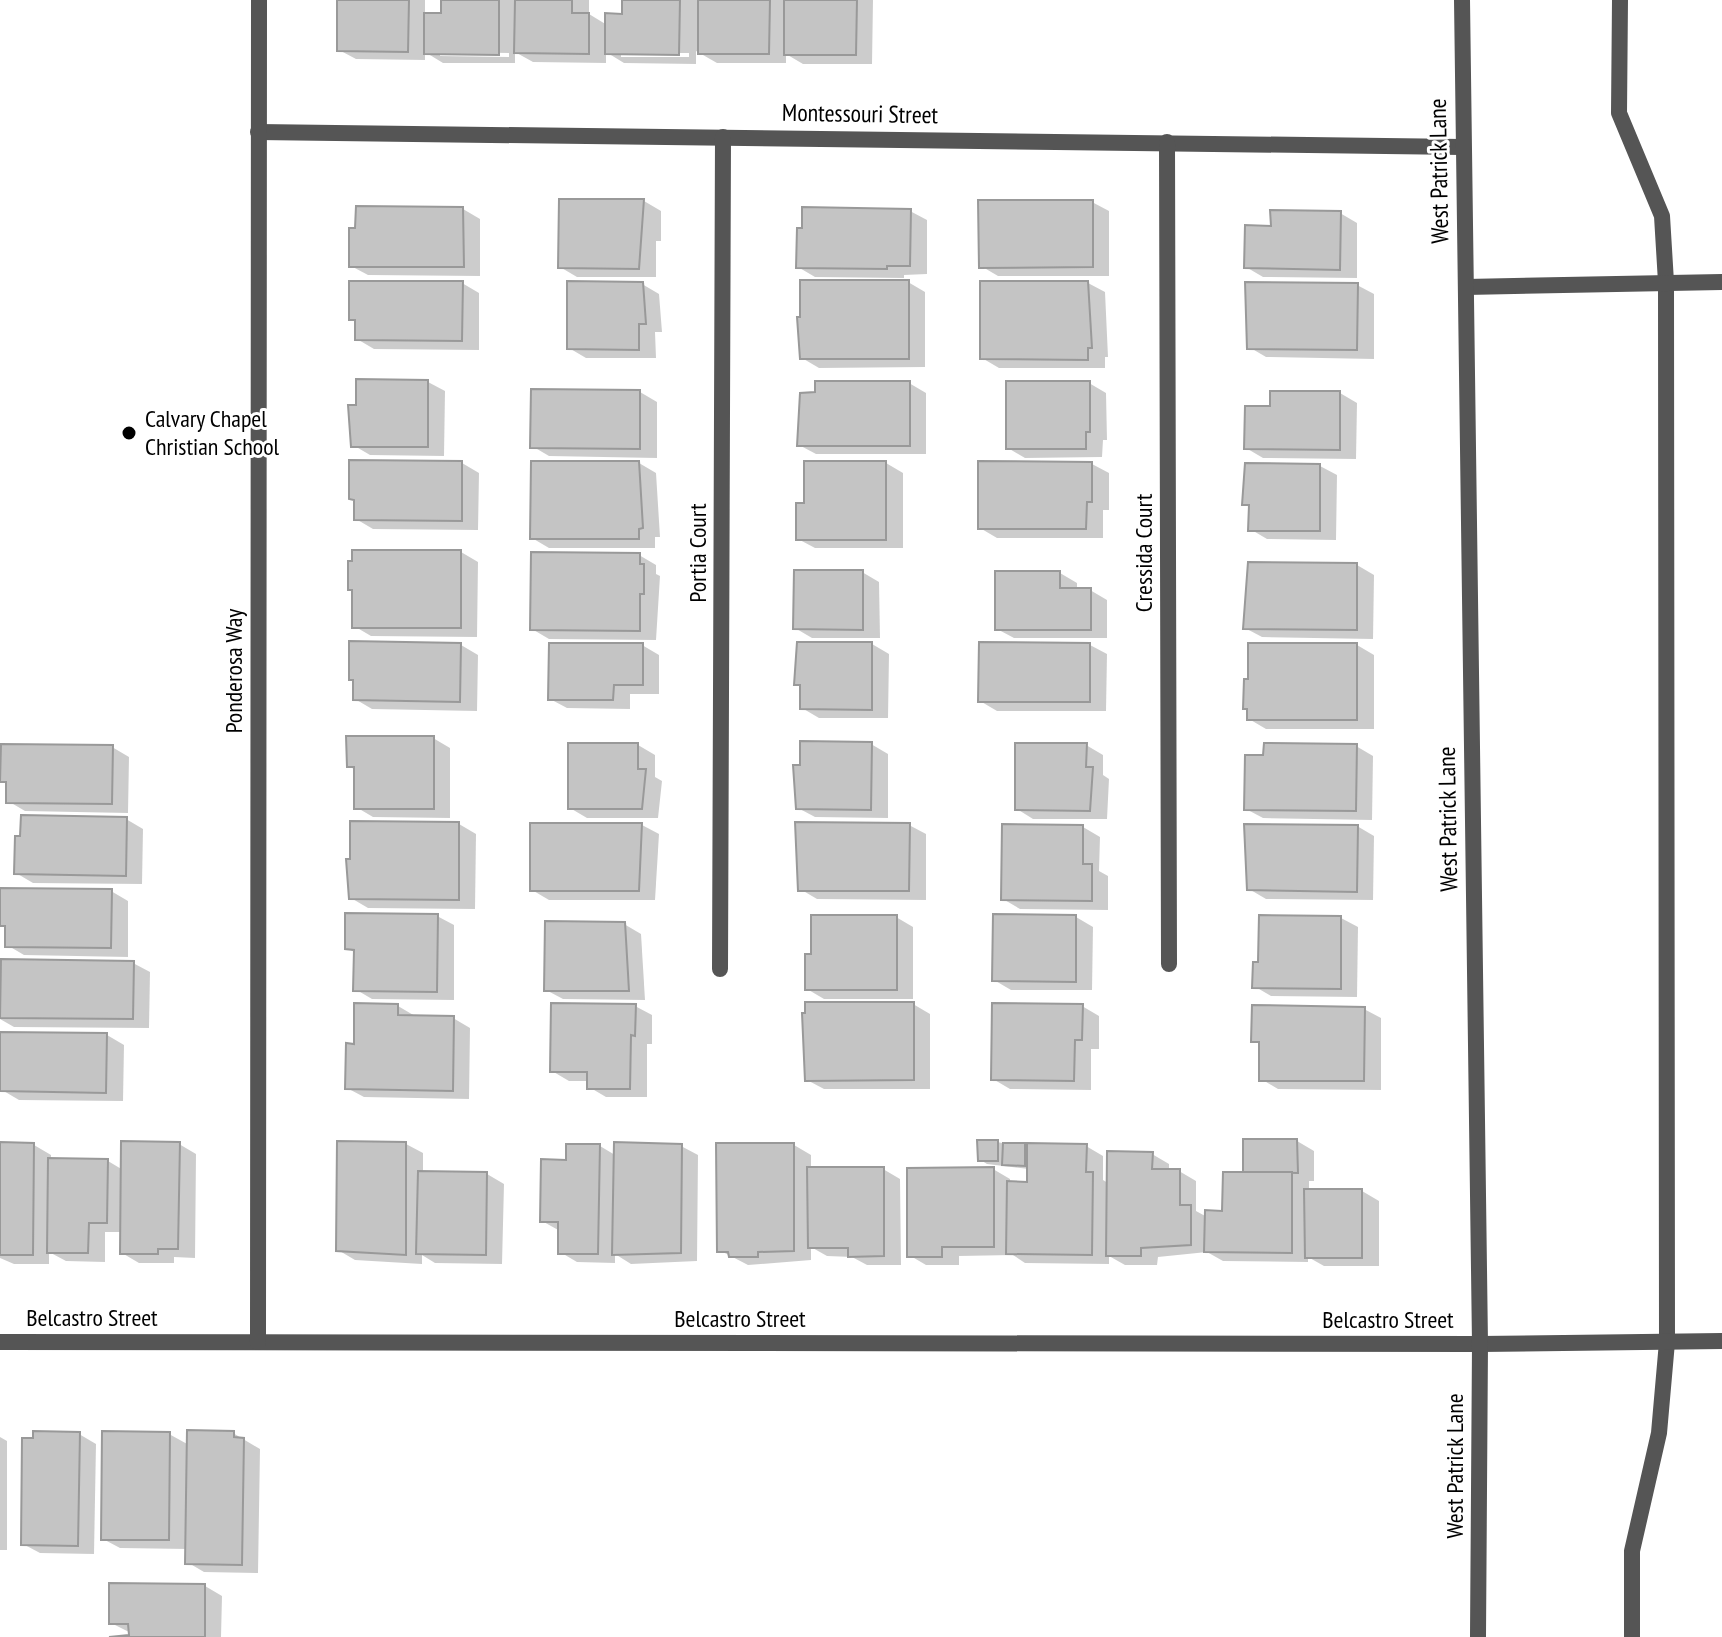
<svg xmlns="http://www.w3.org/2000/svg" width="1722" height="1637" viewBox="0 0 1722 1637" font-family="'PT Sans Narrow',sans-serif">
<rect width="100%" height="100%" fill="#fff"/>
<g fill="#0003" fill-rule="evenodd">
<path d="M339,0H425V15H443V0H589V14L607,25L624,16V0H873L872,64H803L786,54V63H717L696,51V64L624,63L606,52V63L533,62L515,52V63H443L425,52V60L356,59L339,50ZM440,52L509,53V57L440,56ZM621,53H689V57H621Z"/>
<polygon points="561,201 644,201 661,211 661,241 656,241 656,277 577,277 560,267"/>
<polygon points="1092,202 1109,211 1109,276 998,276 981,266"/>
<polygon points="463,209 480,219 480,276 368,275 351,266 357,230"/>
<polygon points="910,211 927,220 927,274 904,275 904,278 815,277 798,267"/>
<polygon points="1340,213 1357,223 1357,278 1263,277 1246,267"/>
<polygon points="908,282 925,292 925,367 819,368 802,358"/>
<polygon points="462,283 479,293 479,350 374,349 357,339 357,322 351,318"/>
<polygon points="1088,283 1105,292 1108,357 1105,357 1105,368 999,368 982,358"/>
<polygon points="642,284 659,294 662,332 655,332 656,358 586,358 569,348"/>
<polygon points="1357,285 1374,294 1374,359 1266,357 1249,347"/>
<polygon points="428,382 445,391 444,456 370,455 353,445"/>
<polygon points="909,383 926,393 926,454 816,454 799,445"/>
<polygon points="1089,383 1106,393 1107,440 1103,440 1102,457 1025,458 1008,448"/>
<polygon points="640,392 657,402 657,458 549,456 532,446"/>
<polygon points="1340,393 1357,403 1356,459 1263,458 1246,448 1272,408"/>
<polygon points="462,463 479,473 478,530 373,529 356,519 356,501 351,498"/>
<polygon points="639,463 656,473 660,537 655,537 655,548 549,548 532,538"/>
<polygon points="886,463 903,473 903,548 815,548 798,539 806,505"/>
<polygon points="1092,464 1109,473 1109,510 1103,510 1103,538 997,538 980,528"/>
<polygon points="1320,466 1337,475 1336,540 1267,539 1250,529 1251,508 1244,504"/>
<polygon points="461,552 478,562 477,637 371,636 354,626 354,592 350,589"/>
<polygon points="639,555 656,565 656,574 660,576 656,640 549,639 532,629"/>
<polygon points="1357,565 1374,575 1373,639 1262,637 1245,628"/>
<polygon points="862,572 879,582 880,638 812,638 795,628"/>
<polygon points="1060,573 1077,583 1077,590 1090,590 1107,600 1107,638 1014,638 997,629"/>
<polygon points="872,644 889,654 888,718 819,718 802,708 802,688 796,684 796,661"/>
<polygon points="461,645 478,655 477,711 372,709 355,699 355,681 351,679"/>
<polygon points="642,645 659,655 659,694 630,694 630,709 567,708 550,699"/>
<polygon points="1090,645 1107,654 1106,711 997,711 980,701"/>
<polygon points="1357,645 1374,655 1374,729 1266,729 1249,719 1249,710 1245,708"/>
<polygon points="433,738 450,748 450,818 373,817 356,807 356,770 348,766"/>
<polygon points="871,744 888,754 888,818 815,817 798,808 802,767"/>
<polygon points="638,745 655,755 655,777 662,781 658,818 587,818 570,808"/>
<polygon points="1086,745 1103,755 1103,775 1109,779 1107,819 1033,819 1017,809"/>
<polygon points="1356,746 1373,756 1372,820 1263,818 1246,809"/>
<polygon points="112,747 129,757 128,813 25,811 8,801 8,784 2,780"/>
<polygon points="126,819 143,829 142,884 33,883 16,873"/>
<polygon points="459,824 476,834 475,909 368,908 351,898"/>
<polygon points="642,825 659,834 655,900 549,900 532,890"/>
<polygon points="909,825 926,834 926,900 817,899 800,889"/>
<polygon points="1357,826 1374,836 1373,900 1266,899 1249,889"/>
<polygon points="1083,827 1100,837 1099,871 1108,876 1108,910 1020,909 1003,899"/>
<polygon points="111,891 128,901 128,957 24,955 7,945 7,928 1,925"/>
<polygon points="437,916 454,925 454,1000 372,999 355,989 356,953 347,948"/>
<polygon points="896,917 913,927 913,999 824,999 807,989"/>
<polygon points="1076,917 1093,927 1092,990 1011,990 994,980"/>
<polygon points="1341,918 1358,927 1357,997 1271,996 1254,986"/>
<polygon points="624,924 641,934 645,1000 563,999 546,990"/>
<polygon points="133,963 150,972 149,1028 14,1027 0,1019 0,982"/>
<polygon points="913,1004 930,1014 930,1089 824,1089 807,1080"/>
<polygon points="398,1006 415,1016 453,1018 470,1028 469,1099 364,1097 347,1088 355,1046"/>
<polygon points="635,1006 652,1015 652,1044 647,1044 647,1097 606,1097 589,1087 589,1081 569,1081 552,1071"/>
<polygon points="1082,1006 1099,1016 1099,1049 1091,1049 1091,1090 1010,1089 993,1079"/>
<polygon points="1364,1009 1381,1018 1381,1090 1278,1089 1261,1079 1261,1045 1253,1040"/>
<polygon points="0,1034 107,1035 124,1045 123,1101 19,1100 2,1090"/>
<polygon points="1297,1141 1314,1151 1314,1181 1309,1181 1309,1191 1362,1191 1379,1201 1379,1266 1324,1266 1308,1257 1308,1262 1223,1261 1207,1252 1158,1257 1157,1265 1125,1265 1109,1256 1109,1264 1025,1263 1013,1255 959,1256 959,1265 926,1265 909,1255 993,1169 1010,1179 1010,1183 1029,1184 1029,1169 987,1164 979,1159 997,1142 1029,1148 1086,1146 1103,1156 1103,1180 1108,1183 1152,1154 1169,1164 1169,1171 1179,1171 1196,1181 1196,1211 1207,1217 1224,1213 1245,1174"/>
<polygon points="0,1144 34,1145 51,1155 51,1160 108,1161 123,1170 179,1144 196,1154 195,1258 174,1257 174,1263 139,1263 122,1253 122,1232 105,1232 105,1262 66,1261 49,1252 49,1264 14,1264 0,1258"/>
<polygon points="406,1144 423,1153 423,1173 487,1174 504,1184 502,1264 435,1263 422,1255 422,1264 355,1260 338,1250"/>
<polygon points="794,1145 811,1155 811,1169 883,1169 900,1179 901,1265 867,1265 852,1257 827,1256 811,1247 811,1260 748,1265 719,1250"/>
<polygon points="600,1146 615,1155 681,1146 698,1155 697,1261 631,1264 615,1254 615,1263 577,1262 560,1252 560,1231 542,1221 568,1162"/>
<polygon points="233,1433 260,1449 258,1573 204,1572 187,1562 187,1549 120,1548 103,1539 169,1434 189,1445"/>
<polygon points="79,1434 96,1444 94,1554 40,1553 23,1544"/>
<polygon points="0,1437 7,1441 7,1550 0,1550"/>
<polygon points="205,1586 222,1596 221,1637 131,1637 131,1633 111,1623"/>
</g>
<g fill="#c4c4c4" stroke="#999" stroke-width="2">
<polygon points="337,0 409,0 408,52 337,51"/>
<polygon points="441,0 499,0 499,55 424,54 424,13 441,13"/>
<polygon points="515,0 572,0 572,13 589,13 589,54 514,53"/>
<polygon points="622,0 680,0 679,55 605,54 605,13 622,14"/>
<polygon points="698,0 770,0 769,54 698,54"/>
<polygon points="784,0 857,0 856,55 784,55"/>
<polygon points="559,199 644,199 639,269 558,268"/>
<polygon points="978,200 1093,200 1093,267 979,268"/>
<polygon points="356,206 463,207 464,267 349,267 349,228 355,228"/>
<polygon points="802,207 911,209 910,266 887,266 887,269 796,268 797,228 802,228"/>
<polygon points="1270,210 1341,211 1340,270 1244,268 1245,225 1271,226"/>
<polygon points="800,280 909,280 909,359 800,359 797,317 800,317"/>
<polygon points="349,281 463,281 462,341 355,340 355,320 349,320"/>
<polygon points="567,281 643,282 646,324 639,324 639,350 567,349"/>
<polygon points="980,281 1088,281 1092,348 1088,348 1088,360 980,359"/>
<polygon points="1245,282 1358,283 1357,350 1247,349"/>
<polygon points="356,379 428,380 428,447 351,447 348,405 356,405"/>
<polygon points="815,381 910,381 910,446 797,446 800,393 815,392"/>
<polygon points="1006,381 1090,381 1090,432 1086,432 1086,449 1006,449"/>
<polygon points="531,389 640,390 640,449 530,448"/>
<polygon points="1270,391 1340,391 1340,450 1244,449 1245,406 1270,406"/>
<polygon points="349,460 462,461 462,521 354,520 354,500 349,499"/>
<polygon points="531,461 639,461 643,528 639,529 639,539 530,539"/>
<polygon points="804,461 886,461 886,540 796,540 796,503 804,503"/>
<polygon points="978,461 1092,462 1092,502 1087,502 1086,529 978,529"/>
<polygon points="1245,463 1320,464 1320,531 1248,531 1249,505 1242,505"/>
<polygon points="352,550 461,550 461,628 352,628 352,590 348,590 348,561 352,561"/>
<polygon points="531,552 640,553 640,564 644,564 644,594 640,594 640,631 530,630"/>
<polygon points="1248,562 1357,563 1357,630 1243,629"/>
<polygon points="794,570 863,570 863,630 793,629"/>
<polygon points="995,571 1060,571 1060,588 1091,588 1091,630 995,630"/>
<polygon points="349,641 461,643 460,702 353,700 353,680 349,680"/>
<polygon points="797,642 872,642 872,710 800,709 800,685 794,685"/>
<polygon points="979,642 1090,643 1090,702 978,702"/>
<polygon points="549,643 643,643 643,685 614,685 613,700 548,700"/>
<polygon points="1248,643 1357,643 1357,720 1247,720 1247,709 1243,709 1244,679 1248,679"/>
<polygon points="346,736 434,736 434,809 354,809 354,767 347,767"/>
<polygon points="800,741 872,742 871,810 796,809 793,765 800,765"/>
<polygon points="568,743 638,743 638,769 646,769 642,809 568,809"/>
<polygon points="1015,743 1087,743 1086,767 1093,767 1090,811 1015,810"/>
<polygon points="1264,743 1357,744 1356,811 1244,810 1245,755 1263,755"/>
<polygon points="1,744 113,745 112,804 6,803 6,782 0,782"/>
<polygon points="21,815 127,817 126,876 14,874 15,836 20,836"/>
<polygon points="350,821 459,822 459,900 349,899 346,859 350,859"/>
<polygon points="795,822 910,823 909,891 798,891"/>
<polygon points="530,823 642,823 639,891 530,891"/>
<polygon points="1002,824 1083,825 1083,864 1092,864 1092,901 1001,900"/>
<polygon points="1244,824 1358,825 1357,892 1247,890"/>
<polygon points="0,888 112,889 111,948 5,947 5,926 0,926"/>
<polygon points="345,913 438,914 437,992 353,991 354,950 345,949"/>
<polygon points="993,914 1076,915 1076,982 992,981"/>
<polygon points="811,915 897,915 897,990 805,990 805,954 811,954"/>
<polygon points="1259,915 1341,916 1341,989 1252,988 1253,962 1258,962"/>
<polygon points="545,921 625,922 629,991 544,991"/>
<polygon points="1,959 134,961 133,1019 0,1018"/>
<polygon points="805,1002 914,1002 914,1080 805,1081 802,1013 805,1013"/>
<polygon points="354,1003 398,1004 398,1015 454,1016 453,1091 345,1089 346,1043 354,1044"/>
<polygon points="551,1003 636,1004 635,1036 631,1035 630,1089 587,1089 587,1072 550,1072"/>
<polygon points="992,1003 1083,1004 1082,1040 1075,1040 1074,1081 991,1080"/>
<polygon points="1252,1005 1365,1007 1364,1081 1259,1081 1259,1042 1251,1042"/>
<polygon points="0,1032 107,1033 106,1093 0,1091"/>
<polygon points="1243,1139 1297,1139 1298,1173 1243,1172"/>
<polygon points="977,1140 998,1140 998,1161 978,1161"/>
<polygon points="121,1141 180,1142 178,1249 158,1249 158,1254 120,1254"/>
<polygon points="337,1141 406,1142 406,1255 336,1251"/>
<polygon points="0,1142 34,1143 33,1255 0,1255"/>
<polygon points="614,1142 682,1144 681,1253 612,1255"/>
<polygon points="716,1143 794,1143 794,1251 758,1252 758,1257 729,1257 728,1252 717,1252"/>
<polygon points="1003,1143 1025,1143 1025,1166 1002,1165"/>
<polygon points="1027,1143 1087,1144 1086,1172 1093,1172 1092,1255 1006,1254 1007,1181 1027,1182"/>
<polygon points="566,1144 600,1144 598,1254 558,1254 558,1222 540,1222 541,1159 566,1160"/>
<polygon points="1107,1151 1153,1152 1152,1169 1180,1169 1180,1205 1191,1205 1191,1245 1141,1248 1141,1256 1106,1256"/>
<polygon points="48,1158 108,1159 107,1223 89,1223 88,1253 47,1253"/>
<polygon points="807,1167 884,1167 884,1256 848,1257 848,1248 808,1248"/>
<polygon points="994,1167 994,1247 942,1247 942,1257 907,1257 907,1168"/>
<polygon points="418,1171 487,1172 486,1255 416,1254"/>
<polygon points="1223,1172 1292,1172 1292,1253 1204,1252 1205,1210 1222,1211"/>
<polygon points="1304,1189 1362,1189 1362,1258 1305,1258"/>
<polygon points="187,1430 234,1431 234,1437 244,1438 242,1565 185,1564"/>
<polygon points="33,1431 80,1432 78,1546 21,1545 22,1438 33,1438"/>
<polygon points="102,1431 170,1432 169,1540 101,1540"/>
<polygon points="109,1583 205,1584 205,1637 109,1637 129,1635 128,1624 109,1624"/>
</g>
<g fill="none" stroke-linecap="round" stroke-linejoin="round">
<g stroke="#555" stroke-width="16">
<polyline points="1620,0 1619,113 1662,216 1666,282 1667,1342 1659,1433 1632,1551 1632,1637"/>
<polyline points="1466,287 1722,282"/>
<polyline points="1480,1344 1722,1341"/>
</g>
<g stroke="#555" stroke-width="16">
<polyline points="258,132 1462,147"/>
<polyline points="1167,142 1169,964"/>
<polyline points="720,969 723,137"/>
<polyline points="0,1342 1480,1344"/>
<polyline points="258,1342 259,0"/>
</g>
<polyline stroke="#555" stroke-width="16" points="1462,0 1480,1344 1478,1637"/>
</g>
<circle fill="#000" stroke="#fff" stroke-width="3" cx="129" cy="433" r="8"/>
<g text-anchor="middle" stroke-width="6" stroke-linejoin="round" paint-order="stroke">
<g font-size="24" fill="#000" stroke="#fff">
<text transform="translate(860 114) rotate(1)" y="8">Montessouri Street</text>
<text transform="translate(1439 171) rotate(-91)" y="8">West Patrick Lane</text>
<text transform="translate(698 553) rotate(-90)" y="8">Portia Court</text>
<text transform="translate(1144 553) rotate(-90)" y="8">Cressida Court</text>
<text transform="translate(234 671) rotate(-90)" y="8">Ponderosa Way</text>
<text transform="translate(1448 819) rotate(-91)" y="8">West Patrick Lane</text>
<text x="92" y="1326">Belcastro Street</text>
<text x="740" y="1327">Belcastro Street</text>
<text x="1388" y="1328">Belcastro Street</text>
<text transform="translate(1455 1466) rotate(-90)" y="8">West Patrick Lane</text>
</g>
<g font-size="24" fill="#000" stroke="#fff" text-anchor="start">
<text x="145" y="427">Calvary Chapel<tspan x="145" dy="28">Christian School</tspan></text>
</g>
</g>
</svg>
